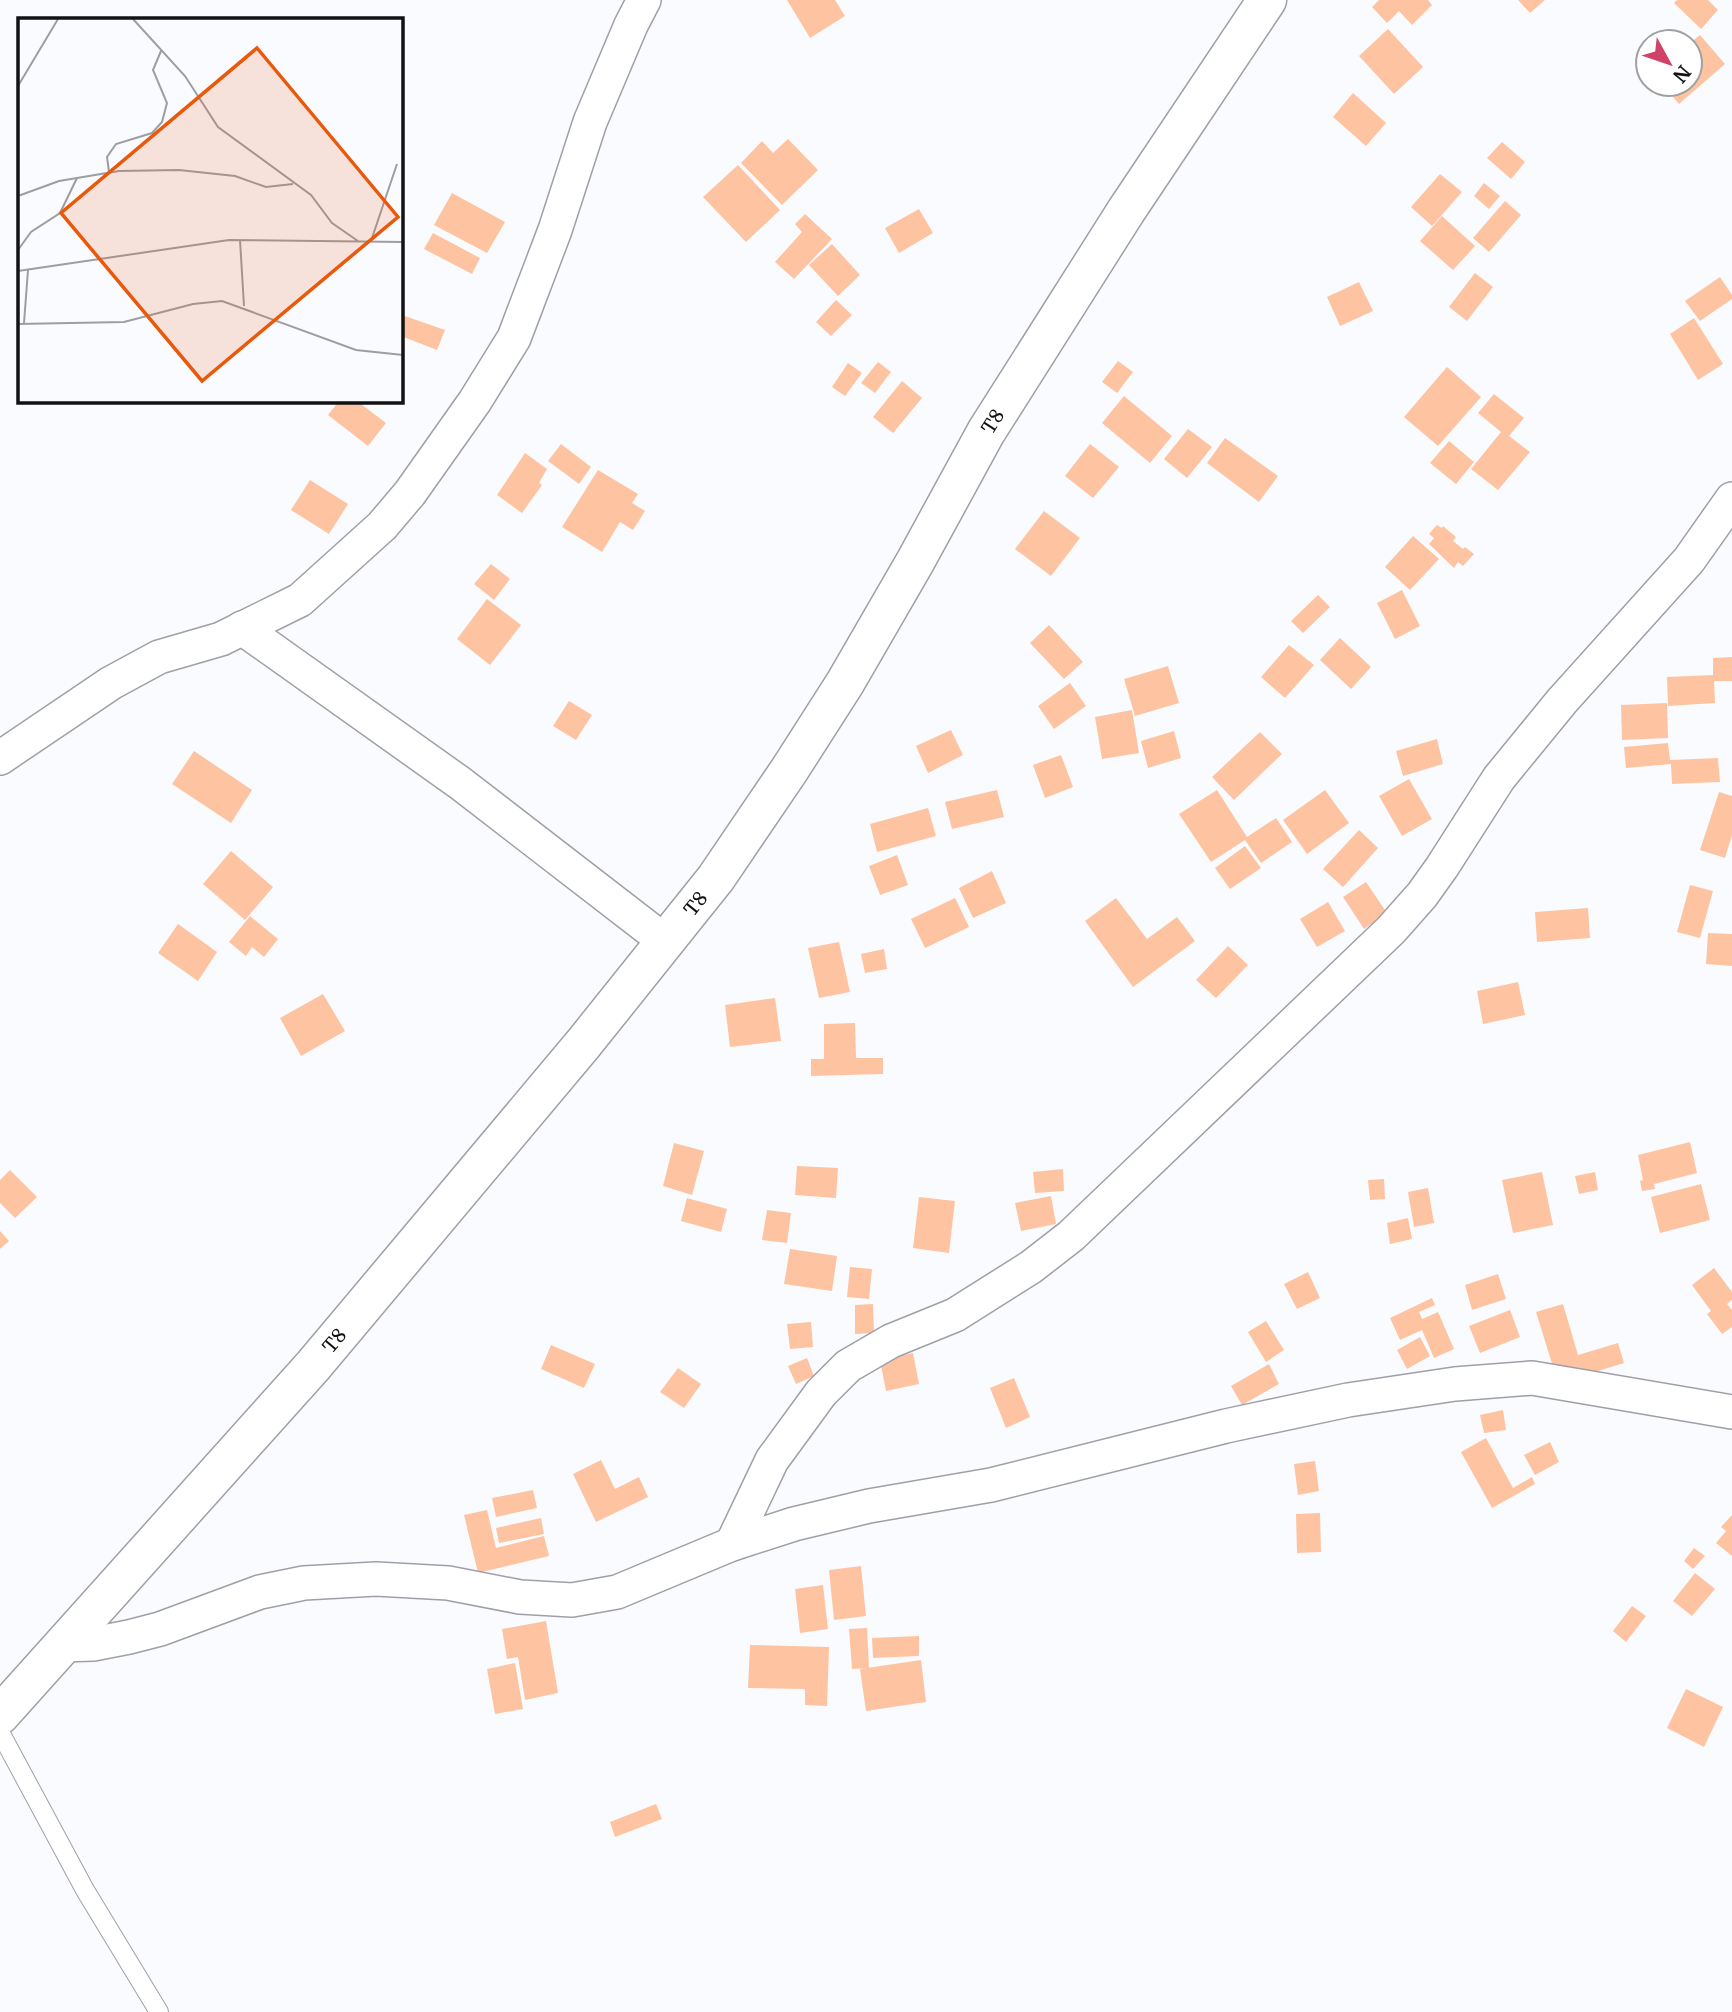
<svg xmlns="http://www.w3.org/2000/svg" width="1732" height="2012" viewBox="0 0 1732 2012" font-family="Merriweather,serif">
<rect width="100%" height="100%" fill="#fafbff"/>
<g fill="#fec4a1">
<polygon points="787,0 835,0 845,16 810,38"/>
<polygon points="1379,0 1428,0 1432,5 1412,25 1399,11 1387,23 1372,7"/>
<polygon points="1518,0 1545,0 1530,13"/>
<polygon points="1677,0 1708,0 1718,10 1701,29 1674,3"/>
<polygon points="1388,29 1423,67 1394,94 1359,56"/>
<polygon points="1700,35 1725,64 1679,104 1662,84 1690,84 1690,43"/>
<polygon points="1353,93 1386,123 1366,146 1333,117"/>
<polygon points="788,139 818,170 782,205 741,163 762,141 773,153"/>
<polygon points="1502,142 1525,162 1511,179 1487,158"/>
<polygon points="738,165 780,210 746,242 703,197"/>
<polygon points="1440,174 1462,192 1432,226 1411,207"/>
<polygon points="1484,183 1500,196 1489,209 1474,196"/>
<polygon points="452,193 505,222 487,253 434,225"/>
<polygon points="1505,201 1521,215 1489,252 1473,238"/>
<polygon points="919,209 933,233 899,253 885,228"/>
<polygon points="805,214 832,239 794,279 775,262 802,232 795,224"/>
<polygon points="1442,216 1475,246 1453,270 1420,241"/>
<polygon points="433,233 480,258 472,274 424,249"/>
<polygon points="832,244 860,275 838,296 809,265"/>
<polygon points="1475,273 1493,287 1467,321 1449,307"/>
<polygon points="1720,277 1732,295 1732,299 1700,321 1685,301"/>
<polygon points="1359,282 1373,311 1340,326 1327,297"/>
<polygon points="836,300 852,315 831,336 816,322"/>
<polygon points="402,315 445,330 437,350 401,336"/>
<polygon points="1694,318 1723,364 1698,380 1670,334"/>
<polygon points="1118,361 1133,372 1117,393 1102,382"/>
<polygon points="878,362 891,372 875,393 861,383"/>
<polygon points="848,363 862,373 845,396 832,387"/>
<polygon points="1447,367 1481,397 1438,446 1404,417"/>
<polygon points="902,381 922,398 893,433 873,417"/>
<polygon points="1494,394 1524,418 1509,436 1530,452 1498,490 1471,469 1501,432 1478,413"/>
<polygon points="1124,396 1172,436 1150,463 1102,423"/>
<polygon points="339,401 357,401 386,423 368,446 328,415"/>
<polygon points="1188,429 1212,447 1187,478 1164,459"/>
<polygon points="1225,438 1278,476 1259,502 1207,463"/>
<polygon points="1449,441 1474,462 1456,484 1430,463"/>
<polygon points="561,444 591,467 579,484 548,461"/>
<polygon points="1090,444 1119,467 1093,498 1065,476"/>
<polygon points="525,453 547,469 539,483 542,485 522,513 497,495"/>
<polygon points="598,470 638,494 632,503 645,511 633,530 620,522 602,552 562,527"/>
<polygon points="310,480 348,504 329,534 291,510"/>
<polygon points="1044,511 1080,538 1051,576 1015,549"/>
<polygon points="1437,525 1442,528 1443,526 1456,537 1453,541 1463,549 1465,547 1474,554 1463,566 1458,562 1454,568 1429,544 1434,538 1429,534"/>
<polygon points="1413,536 1439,559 1410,590 1385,567"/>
<polygon points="491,564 510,579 494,600 474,584"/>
<polygon points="1402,590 1420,626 1395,639 1377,603"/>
<polygon points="1318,595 1330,607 1303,633 1291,621"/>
<polygon points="487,599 521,625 490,665 457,639"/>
<polygon points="1049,625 1083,662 1064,679 1030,643"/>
<polygon points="1340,638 1371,667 1351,689 1320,660"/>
<polygon points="1289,645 1314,665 1285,698 1261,677"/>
<polygon points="1732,657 1732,681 1714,681 1715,703 1668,706 1667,677 1713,675 1713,658"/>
<polygon points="1168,666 1179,703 1135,716 1124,679"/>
<polygon points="1070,683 1086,706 1054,729 1038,706"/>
<polygon points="569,701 592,715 576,740 553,726"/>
<polygon points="1667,703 1668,738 1622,740 1621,705"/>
<polygon points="1132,710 1139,753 1102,759 1095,717"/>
<polygon points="951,730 963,755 928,773 916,746"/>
<polygon points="1174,731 1181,758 1148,768 1141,741"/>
<polygon points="1260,732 1282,754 1234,800 1212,777"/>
<polygon points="1437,739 1443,764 1403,776 1396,751"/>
<polygon points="1668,743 1670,760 1718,758 1720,782 1672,784 1671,764 1626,768 1624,747"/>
<polygon points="194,751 252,790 231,823 172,784"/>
<polygon points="1061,755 1073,787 1045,798 1033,765"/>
<polygon points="1409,779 1432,819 1402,836 1379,796"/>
<polygon points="997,790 1004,817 952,829 945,802"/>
<polygon points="1217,790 1247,837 1276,818 1292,842 1261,863 1245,840 1211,862 1179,814"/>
<polygon points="1325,790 1349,823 1307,854 1283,820"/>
<polygon points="1719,792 1732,796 1732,835 1725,858 1700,850"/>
<polygon points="928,808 936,836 877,852 870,824"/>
<polygon points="1359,830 1378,848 1343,887 1323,869"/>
<polygon points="1245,846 1261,868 1230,889 1215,868"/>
<polygon points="231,851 273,887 245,920 203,884"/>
<polygon points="897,855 908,885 880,895 869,866"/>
<polygon points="992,871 1006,903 973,918 959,888"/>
<polygon points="1366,882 1387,913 1364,929 1343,897"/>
<polygon points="1690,885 1713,891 1700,938 1677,932"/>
<polygon points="955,898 969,927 925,948 911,919"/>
<polygon points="1116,898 1147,939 1177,917 1195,941 1133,987 1085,921"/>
<polygon points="1328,902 1345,931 1317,947 1300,919"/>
<polygon points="1588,908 1590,938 1537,942 1535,912"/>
<polygon points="250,916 278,939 264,957 252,947 246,956 229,942"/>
<polygon points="178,924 217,952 198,981 158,953"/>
<polygon points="1708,933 1732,934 1732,966 1706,964"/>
<polygon points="839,942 850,992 819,998 808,948"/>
<polygon points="1228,946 1248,965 1216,998 1196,980"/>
<polygon points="884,949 887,969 865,973 861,954"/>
<polygon points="1518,982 1525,1015 1483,1024 1477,991"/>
<polygon points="323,994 345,1031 301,1056 280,1018"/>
<polygon points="775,998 781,1041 730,1047 725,1005"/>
<polygon points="855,1023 856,1058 883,1058 883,1074 811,1076 811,1059 824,1059 824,1024"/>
<polygon points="1690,1142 1697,1173 1654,1184 1655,1189 1642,1191 1640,1181 1643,1180 1638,1155"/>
<polygon points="674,1143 704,1151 692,1195 663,1186"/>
<polygon points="797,1166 838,1168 836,1198 795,1195"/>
<polygon points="1063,1169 1064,1191 1035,1193 1033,1172"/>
<polygon points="10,1170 37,1197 15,1218 0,1203 0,1180"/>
<polygon points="1542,1172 1553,1225 1513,1233 1502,1180"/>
<polygon points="1595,1172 1598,1190 1579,1194 1575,1176"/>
<polygon points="1384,1179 1385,1199 1370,1200 1368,1180"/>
<polygon points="1701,1184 1710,1220 1660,1233 1651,1197"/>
<polygon points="1428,1188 1434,1223 1414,1227 1408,1192"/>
<polygon points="1051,1196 1056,1224 1021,1231 1015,1203"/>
<polygon points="919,1197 955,1201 949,1253 913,1248"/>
<polygon points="687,1198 727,1209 721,1232 681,1221"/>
<polygon points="767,1210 791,1213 787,1243 762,1240"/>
<polygon points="1408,1218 1412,1239 1390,1244 1387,1223"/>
<polygon points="0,1231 9,1241 0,1249"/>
<polygon points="790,1249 837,1256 832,1291 784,1284"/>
<polygon points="850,1267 872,1269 869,1299 847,1297"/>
<polygon points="1714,1268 1732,1292 1732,1300 1727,1304 1732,1310 1732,1327 1722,1334 1707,1314 1711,1311 1692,1285"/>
<polygon points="1308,1272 1320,1298 1297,1309 1284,1284"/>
<polygon points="1498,1274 1506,1299 1472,1310 1465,1285"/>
<polygon points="1432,1298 1435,1305 1419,1312 1422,1319 1438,1312 1454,1349 1434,1358 1422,1330 1400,1340 1390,1318"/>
<polygon points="873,1304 874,1333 855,1334 855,1305"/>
<polygon points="1563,1304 1578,1355 1618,1343 1624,1363 1569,1380 1554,1370 1536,1312"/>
<polygon points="1510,1310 1520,1337 1480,1353 1469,1326"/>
<polygon points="1266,1321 1284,1350 1266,1362 1248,1332"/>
<polygon points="811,1322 813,1347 790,1349 787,1324"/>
<polygon points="1420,1337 1430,1356 1407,1369 1397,1350"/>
<polygon points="551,1345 595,1364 584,1388 541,1369"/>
<polygon points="913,1353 919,1384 886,1391 880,1360"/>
<polygon points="807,1358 814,1376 796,1384 788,1366"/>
<polygon points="1269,1364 1279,1384 1242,1405 1231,1386"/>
<polygon points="678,1368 701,1384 684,1408 660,1392"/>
<polygon points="1014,1378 1030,1417 1006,1428 990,1388"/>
<polygon points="1503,1410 1506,1430 1484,1433 1480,1415"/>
<polygon points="1486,1438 1513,1488 1532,1477 1535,1484 1492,1508 1461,1452"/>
<polygon points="1550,1442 1559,1462 1535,1475 1524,1455"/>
<polygon points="601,1460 615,1489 639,1477 648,1497 596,1522 573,1474"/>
<polygon points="1315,1461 1319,1491 1298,1495 1294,1464"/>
<polygon points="533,1490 537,1508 496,1517 492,1498"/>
<polygon points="487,1510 496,1548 544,1536 549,1556 478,1573 464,1515"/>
<polygon points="1320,1513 1321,1552 1297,1553 1296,1514"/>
<polygon points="1732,1515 1732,1556 1716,1543 1726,1531 1721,1527"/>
<polygon points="541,1518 544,1534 499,1543 496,1528"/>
<polygon points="1694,1548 1705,1556 1693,1569 1684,1561"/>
<polygon points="861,1566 866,1616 834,1620 829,1570"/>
<polygon points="1695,1573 1715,1589 1692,1616 1673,1601"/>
<polygon points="823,1585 828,1629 800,1633 795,1589"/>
<polygon points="1632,1606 1646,1616 1626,1642 1613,1631"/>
<polygon points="546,1621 558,1693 525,1700 518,1657 507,1659 502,1629"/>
<polygon points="867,1628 869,1668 852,1669 849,1629"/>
<polygon points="919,1636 919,1656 873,1658 872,1638"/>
<polygon points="750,1645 829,1647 827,1706 805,1705 805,1689 748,1688"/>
<polygon points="921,1660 926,1702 866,1711 860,1669"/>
<polygon points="515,1663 523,1709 495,1714 487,1669"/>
<polygon points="1686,1689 1723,1707 1704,1747 1667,1728"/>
<polygon points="656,1804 662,1819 615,1837 610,1822"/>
</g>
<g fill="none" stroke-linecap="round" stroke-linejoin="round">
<g stroke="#9f9fa9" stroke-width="20">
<polyline id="service" points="0,1732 85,1890 159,2012"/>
</g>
<g stroke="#9f9fa9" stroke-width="36">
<g id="minor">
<polyline points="242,628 460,783 666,942"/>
<polyline points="0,758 111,683 159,657 221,639 300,600 382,526 410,493 475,401 514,338 555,230 590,122 631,25 644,0"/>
<polyline points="732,1544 772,1460 821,1393 848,1366 891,1341 955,1315 1031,1267 1071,1236 1391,930 1422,895 1442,867 1499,778 1562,701 1689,560 1732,499"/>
<polyline points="61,1645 93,1644 129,1637 160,1629 260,1592 304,1583 376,1579 448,1583 520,1597 572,1600 617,1592 732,1544 794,1524 869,1506 991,1485 1226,1426 1348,1400 1455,1384 1532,1378 1732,1412"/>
</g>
</g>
<g stroke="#9f9fa9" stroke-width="41">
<g id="tertiary">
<path id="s1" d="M0,1715L313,1366L584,1043L716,878L790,769L845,683L915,562L986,432L1126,211L1267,0"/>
</g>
</g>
<use href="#service" stroke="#fff" stroke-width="18"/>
<use href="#minor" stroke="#fff" stroke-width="33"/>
<use href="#tertiary" stroke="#fff" stroke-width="38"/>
</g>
<g text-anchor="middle" stroke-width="5" stroke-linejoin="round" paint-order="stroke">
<g font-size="19" fill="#121215" stroke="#fff">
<text dy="7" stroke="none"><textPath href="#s1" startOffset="1636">T8</textPath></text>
<text dy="7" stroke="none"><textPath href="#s1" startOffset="1069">T8</textPath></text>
<text dy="7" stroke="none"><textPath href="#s1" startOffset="502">T8</textPath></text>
</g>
</g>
<g transform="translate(18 18)">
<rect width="385" height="385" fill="#fafbff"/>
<path fill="none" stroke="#9d9ea1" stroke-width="2" d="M115,1L167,58L200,109L293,177L314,205L340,223M0,68L40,1M91,154L89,139L98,126L134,115L144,104L149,85L135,52L143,33M0,178L41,163L101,153L161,152L217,158L248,169L275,166M222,222L226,288M353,223L379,146M0,232L13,214L42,195L59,160M0,253L211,222L385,224M6,305L10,252M0,306L106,304L175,286L204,283L338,332L385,337"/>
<path fill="#e8590c" fill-opacity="0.15" stroke="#e8590c" stroke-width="3.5" d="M239,30L380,199L184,363L43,195Z"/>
<rect width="385" height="385" fill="none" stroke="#121215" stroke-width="3.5"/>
</g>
<g transform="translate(1669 63) rotate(130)"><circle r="33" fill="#ffffff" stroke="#a0a0a1" stroke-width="2"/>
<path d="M0-5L12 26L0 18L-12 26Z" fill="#d14268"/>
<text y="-10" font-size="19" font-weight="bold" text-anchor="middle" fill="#121215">N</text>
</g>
</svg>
